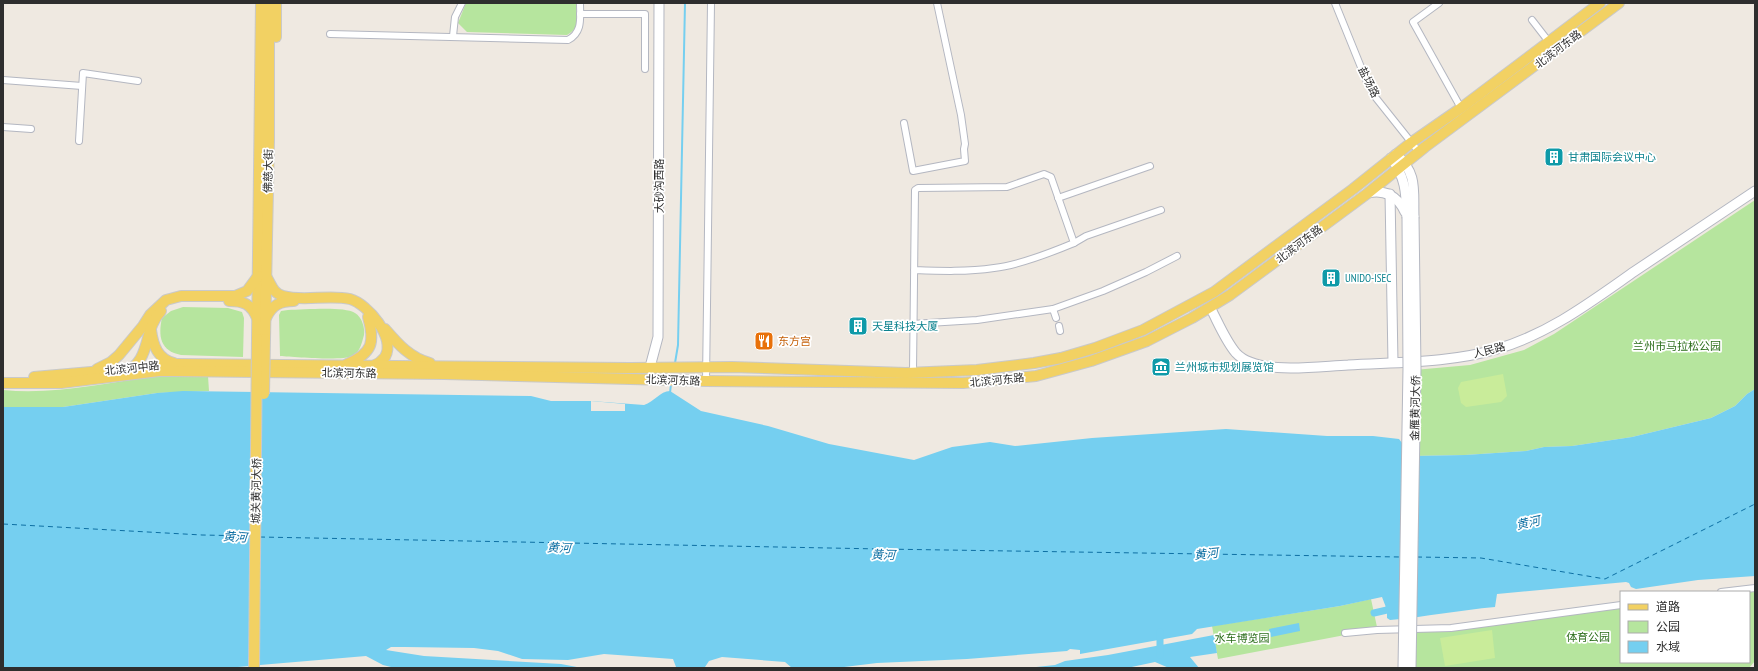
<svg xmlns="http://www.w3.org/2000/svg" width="1758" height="671" viewBox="0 0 1758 671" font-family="'PT Sans Narrow','Noto Sans SC',sans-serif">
<rect width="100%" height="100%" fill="#efe9e1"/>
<g fill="#b6e59e">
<path d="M466,3H576C576,17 581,28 567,35L467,32L458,23Z"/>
<polygon points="1755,200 1755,389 1747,394 1735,406 1711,418 1632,437 1572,446 1544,447 1526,451 1465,455 1412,456 1414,370 1470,365 1524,350 1554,334"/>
<path d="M183,307L228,308L242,312L244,318L243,357L181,355C160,351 158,336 162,318L171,311Z"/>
<path d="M288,310C304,310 343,306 355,313C362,317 365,328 364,335C362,342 360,352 353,356C342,361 294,357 280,356L279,315L281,311Z"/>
<path d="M208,376L209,391L157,393L63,407H3V390C54,395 103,383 153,377C171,375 190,376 208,376Z"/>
<polygon points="1755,588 1755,661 1749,668 1413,668 1414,630 1621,602 1621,662 1749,662 1749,592 1719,592"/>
<polygon points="1371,599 1377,627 1345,635 1218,659 1212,626 1340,606"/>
</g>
<g fill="#c9ec9a">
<polygon points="1503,374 1507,396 1501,402 1466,407 1461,403 1458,388 1461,382"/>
<polygon points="1492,630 1495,658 1445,666 1440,638"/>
</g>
<g fill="#75cff0">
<path d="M1755,389V576L1698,580L1636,589L1631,587L1629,583L1626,582L1497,594L1495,607C1460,610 1425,617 1390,620L1387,618V610L1382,597L1340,606L1197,629L1192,634L1080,654V650L1070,649L1067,651L967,659L877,663L836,668H792L785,662L722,657L709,661L705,667H676L673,659L604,654L568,660L522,659L498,651L474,648L405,647H391L386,650L424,656L561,664L582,668H395L383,665L366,656L226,668H3V407H63L157,393L183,391L531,396L551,401H591L644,405C654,402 660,391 670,391L701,411L768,426L829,444L914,460L952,447L990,442L1015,446L1092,438L1226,429L1327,436H1373L1399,439L1412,456L1465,455L1526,451L1544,447L1572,446L1632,437L1711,418L1735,406L1747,394Z"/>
<polygon points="1299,623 1300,631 1271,637 1269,629"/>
<polygon points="1214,635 1217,653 1190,657 1199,668 1169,668 1155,662 1127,668 1027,668 1055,665 1065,661 1108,655"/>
</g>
<polygon fill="#efe9e1" points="591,401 625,404 625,411 591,411"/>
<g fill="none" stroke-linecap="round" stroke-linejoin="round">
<g stroke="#75cff0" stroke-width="2">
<polyline points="675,363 678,345 685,3"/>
<polyline points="670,393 671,384"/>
</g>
<g stroke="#75cff0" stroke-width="7">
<polyline points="1374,613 1387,610 1393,604"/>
<polyline points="1160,632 1160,655"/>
</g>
<g stroke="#0d6fa3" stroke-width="1" stroke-dasharray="5 4" stroke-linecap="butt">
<polyline points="3,524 202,535 250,536"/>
<polyline points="260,537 881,549 1400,557"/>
<polyline points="1417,557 1481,558 1605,579 1755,504"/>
</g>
<g stroke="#b4b7c1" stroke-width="8">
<g id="street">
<polyline points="1335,3 1367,82 1376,98 1419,152"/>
<polyline points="1439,3 1413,22 1461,108"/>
<polyline points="580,14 645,14 645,69"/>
<polyline points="1532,20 1549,42"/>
<path d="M330,34L568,40C583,32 580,18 580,3"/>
<polyline points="453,36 455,17 462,3"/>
<polyline points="3,80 82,86"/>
<polyline points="904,123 913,171 965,161 964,149 965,144 961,115 937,3"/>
<polyline points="3,127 31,129"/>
<polyline points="79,141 83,73 138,81"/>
<polyline points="1058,198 1150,166"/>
<polyline points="1074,243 1086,236 1161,210"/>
<polyline points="1053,309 1056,318"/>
<polyline points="912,324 977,320 1053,309 1103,291 1146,272 1177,256"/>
<polyline points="1059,326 1060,331"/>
<path d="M913,372L915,190L918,188L1007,187L1044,174L1051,177L1074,243C1050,253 1020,265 994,268C967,272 941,271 914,270"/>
<polyline points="706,381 711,3"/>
<polyline points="1721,592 1755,588"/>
<polyline points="1345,633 1377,630 1451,628 1621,605"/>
</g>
</g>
<g stroke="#b4b7c1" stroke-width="11">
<g id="secondary">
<path d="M1396,154C1418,174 1413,190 1414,217"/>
<path d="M1391,158C1406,178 1406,193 1407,217"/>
<path d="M1368,193C1384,189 1398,196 1405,212"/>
<polyline points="1390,194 1393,362"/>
<path d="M1210,307C1218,322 1225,340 1236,353C1257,376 1319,366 1348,365C1396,362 1451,363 1497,349C1549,334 1592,301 1635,271C1675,244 1715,218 1755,191"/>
<polyline points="650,367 658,337 659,3"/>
</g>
</g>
<g stroke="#c9c9c9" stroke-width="12">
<g id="primary">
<polyline points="276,37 276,3"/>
<path d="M267,278C272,286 273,293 283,296C304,302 328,294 350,299C368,304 396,338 385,357C382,361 378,364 373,366"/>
<path d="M229,301C244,301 251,304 257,318"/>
<path d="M266,318C272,305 280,301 294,301"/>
<path d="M385,329C398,344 410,358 430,363"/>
<path d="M151,330C153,346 158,359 174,363"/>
<polyline points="257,339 261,3"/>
<polyline points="265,339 269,139 269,3"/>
<path d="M347,364C373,353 375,342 368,317"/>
<polyline points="162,365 176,364 630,368 732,367 906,373 977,370 1034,363 1061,358 1095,348 1143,330 1214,292 1353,189 1412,142 1461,108 1600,3"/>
<polyline points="97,369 111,362 119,355 143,326 150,315 166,300 181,296 235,296 247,291 258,276"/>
<path d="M123,374C153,360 142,331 161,311"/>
<polyline points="34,377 114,370"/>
<polyline points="3,383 61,383 159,371 173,371 444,374 706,381 963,383 1036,376 1091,361 1147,341 1192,318 1230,295 1368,193 1425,147 1619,3"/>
</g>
</g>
<use href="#street" stroke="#fff" stroke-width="6"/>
<use href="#secondary" stroke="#fff" stroke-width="9"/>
<use href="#primary" stroke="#f2d163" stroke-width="10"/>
<g stroke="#b4b7c1" stroke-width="11" stroke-linecap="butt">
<g id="secondary-bridge">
<polyline points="1403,668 1408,368 1407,217"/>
<polyline points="1411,668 1416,368 1414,217"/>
</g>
</g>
<g stroke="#c9c9c9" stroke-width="12" stroke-linecap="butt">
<g id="primary-bridge">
<polyline points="264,394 265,339"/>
<polyline points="254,668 257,339"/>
</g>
</g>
<use href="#secondary-bridge" stroke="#fff" stroke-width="9"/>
<use href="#primary-bridge" stroke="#f2d163" stroke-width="10"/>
</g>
<defs>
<g id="building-square" transform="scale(1)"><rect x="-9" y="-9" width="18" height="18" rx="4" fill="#0f9aa8" stroke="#fff"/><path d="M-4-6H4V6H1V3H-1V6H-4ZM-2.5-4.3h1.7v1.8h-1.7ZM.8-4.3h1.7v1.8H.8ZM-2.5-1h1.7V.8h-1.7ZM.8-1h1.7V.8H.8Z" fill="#fff"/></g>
<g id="restaurant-square" transform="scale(1)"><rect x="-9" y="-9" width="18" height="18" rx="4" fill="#e8710a" stroke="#fff"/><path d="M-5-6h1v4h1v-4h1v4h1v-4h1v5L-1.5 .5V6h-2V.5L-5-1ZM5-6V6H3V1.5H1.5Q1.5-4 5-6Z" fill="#fff"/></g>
<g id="museum-square" transform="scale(1)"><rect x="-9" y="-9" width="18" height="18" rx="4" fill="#0f9aa8" stroke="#fff"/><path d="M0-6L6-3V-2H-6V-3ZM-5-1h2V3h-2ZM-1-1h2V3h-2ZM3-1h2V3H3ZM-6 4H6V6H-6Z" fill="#fff"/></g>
</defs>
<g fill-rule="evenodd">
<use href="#building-square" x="1554" y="157"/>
<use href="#building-square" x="1331" y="278"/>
<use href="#building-square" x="858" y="326"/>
<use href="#restaurant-square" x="764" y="341"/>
<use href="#museum-square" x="1161" y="367"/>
</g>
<g text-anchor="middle" stroke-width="3.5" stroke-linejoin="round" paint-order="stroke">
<g font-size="11" fill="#2e2e2e" stroke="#fff">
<text transform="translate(1558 49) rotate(-37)" y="4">北滨河东路</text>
<text transform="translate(1369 82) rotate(63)" y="4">盐场路</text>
<text transform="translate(268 171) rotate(-89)" y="4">佛慈大街</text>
<text transform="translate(659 186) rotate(-90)" y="4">大砂沟西路</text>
<text transform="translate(1299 244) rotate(-37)" y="4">北滨河东路</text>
<text transform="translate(1489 350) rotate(-14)" y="4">人民路</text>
<text transform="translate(132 368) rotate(-6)" y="4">北滨河中路</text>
<text transform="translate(349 373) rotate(1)" y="4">北滨河东路</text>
<text transform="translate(673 380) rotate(2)" y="4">北滨河东路</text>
<text transform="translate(997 380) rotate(-6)" y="4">北滨河东路</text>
<text transform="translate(1415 408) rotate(-89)" y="4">金雁黄河大侨</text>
<text transform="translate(256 491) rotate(-89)" y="4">城关黄河大桥</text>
</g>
<g font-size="11" fill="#0d838f" stroke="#fff" text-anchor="start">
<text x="1568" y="161">甘肃国际会议中心</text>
<text x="1345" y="282">UNIDO-ISEC</text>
<text x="872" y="330">天星科技大厦</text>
<text x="1175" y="371">兰州城市规划展览馆</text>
</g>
<g font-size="11" fill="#c56008" stroke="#fff" text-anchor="start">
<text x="778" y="345">东方宫</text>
</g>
<g font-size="11" fill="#2c6e1b" stroke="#fff">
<text x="1677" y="350">兰州市马拉松公园</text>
<text x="1588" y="641">体育公园</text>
<text x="1242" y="642">水车博览园</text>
</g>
<g font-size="12" font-style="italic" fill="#0d6fa3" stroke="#fff">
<text transform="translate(1528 523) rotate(-13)" y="4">黄河</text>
<text transform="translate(235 537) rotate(4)" y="4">黄河</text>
<text transform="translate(559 548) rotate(2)" y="4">黄河</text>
<text transform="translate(1206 554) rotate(-6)" y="4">黄河</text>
<text transform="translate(883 555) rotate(1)" y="4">黄河</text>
</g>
</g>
<rect width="1758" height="671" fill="none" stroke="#2e2e2e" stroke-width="8"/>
<rect x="1620" y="591" width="130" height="72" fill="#ffffff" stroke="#ababab"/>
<rect x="1628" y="604" width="20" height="6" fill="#f2d163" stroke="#ababab"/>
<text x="1656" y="611" font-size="12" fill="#2e2e2e">道路</text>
<rect x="1628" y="621" width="20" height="12" fill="#b6e59e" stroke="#ababab"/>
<text x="1656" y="631" font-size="12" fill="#2e2e2e">公园</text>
<rect x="1628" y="641" width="20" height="12" fill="#75cff0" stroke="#ababab"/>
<text x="1656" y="651" font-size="12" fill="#2e2e2e">水域</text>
</svg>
